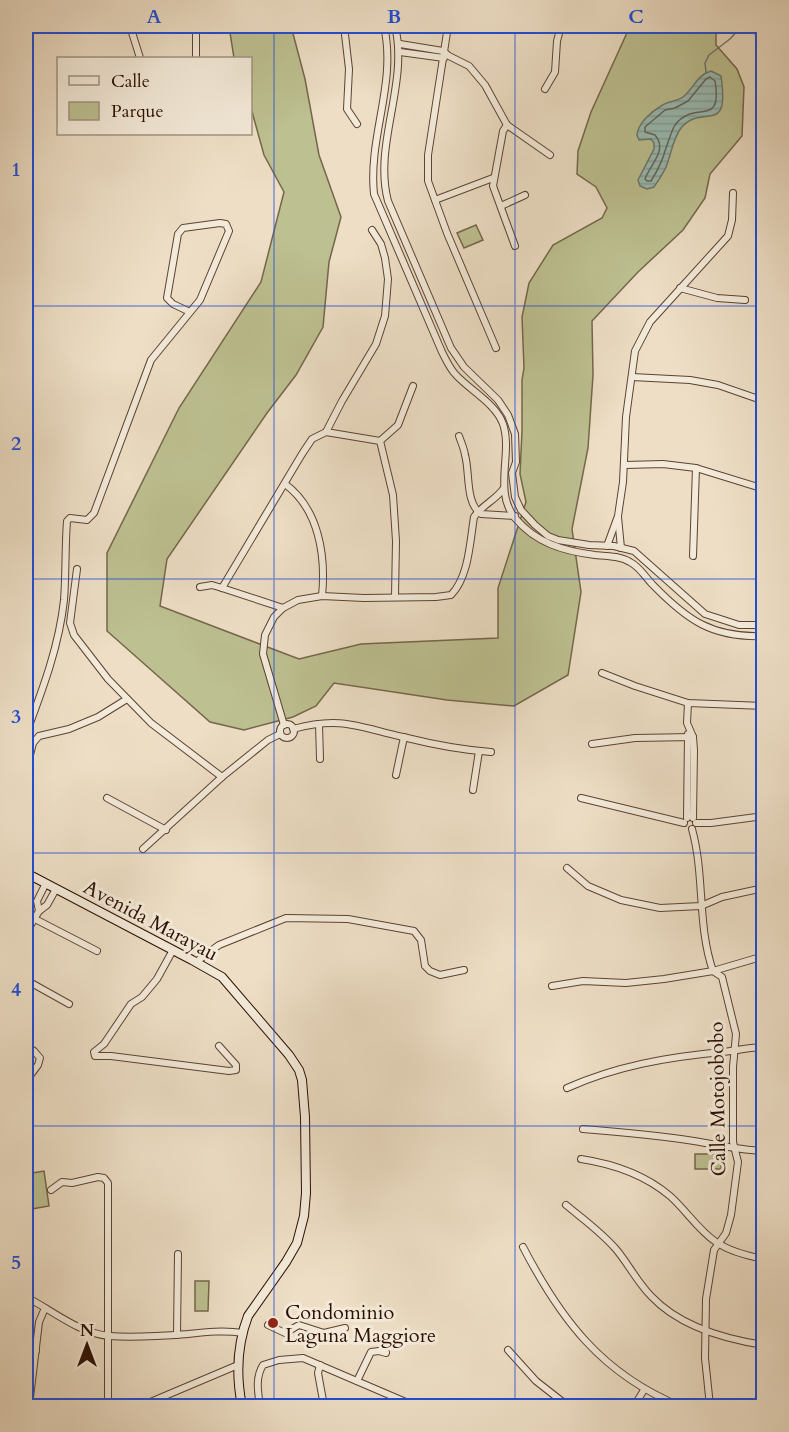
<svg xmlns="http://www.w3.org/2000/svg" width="789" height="1432" viewBox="0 0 789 1432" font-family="Cardo,serif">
<defs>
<pattern id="water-rules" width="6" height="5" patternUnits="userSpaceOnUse" patternTransform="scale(1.5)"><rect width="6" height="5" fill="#99bcb4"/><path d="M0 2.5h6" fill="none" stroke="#84a099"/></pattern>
</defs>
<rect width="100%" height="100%" fill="#eddec5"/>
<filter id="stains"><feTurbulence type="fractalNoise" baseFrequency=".00333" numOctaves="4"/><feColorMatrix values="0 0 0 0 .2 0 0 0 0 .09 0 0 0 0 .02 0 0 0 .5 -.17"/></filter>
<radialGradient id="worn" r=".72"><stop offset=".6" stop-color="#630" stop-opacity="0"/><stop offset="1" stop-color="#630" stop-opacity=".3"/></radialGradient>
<g fill="#bdc091" stroke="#74674a" stroke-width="1.5">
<polygon points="229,26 291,26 305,79 319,155 341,217 329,262 323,327 296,375 267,413 167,559 160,606 299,659 361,644 498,638 498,588 526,502 520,474 522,431 522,380 524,368 522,317 529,283 553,245 602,218 607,208 596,187 577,174 578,151 591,112 626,35 628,26 716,26 716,45 737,69 744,87 742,136 710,174 705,198 683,230 638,272 592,321 593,375 588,448 572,529 581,592 568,675 514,706 447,700 334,683 316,706 293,717 244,730 210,722 107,631 107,553 179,408 261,282 284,192 264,155 251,108 250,58 234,58"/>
<polygon points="476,225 483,240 464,248 457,233"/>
<rect x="695" y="1154" width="26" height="15"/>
<polygon points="44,1171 49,1206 26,1210 26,1174"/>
<polygon points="195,1281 209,1281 208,1311 195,1311"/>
</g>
<path fill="url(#water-rules)" stroke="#6d766d" stroke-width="1.5" d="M711,71L721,76C730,138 703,102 681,128C673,138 671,155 666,167C663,174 658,181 654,187L647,189L640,186L638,180L654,149V143L651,139L639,140L637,135C638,123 651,112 661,106C667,101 676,102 683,97C694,88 697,75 711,71Z"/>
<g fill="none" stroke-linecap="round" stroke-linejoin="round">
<path stroke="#62655b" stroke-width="1.5" d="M710,77L715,81C723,129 694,99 675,125C671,132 669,140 666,148C663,159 658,170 651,181H647L645,179C651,163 668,150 655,135L645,132V127L665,110L675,108L688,101L706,79Z"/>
<g stroke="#6d766d" stroke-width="1.5">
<polyline points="753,26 754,32 764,50"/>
<polyline points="706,72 705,63 709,55 730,39 742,26"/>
</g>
<g stroke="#5c4233" stroke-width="8">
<g id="street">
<polyline points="130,26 140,58"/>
<polyline points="196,26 196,58"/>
<polyline points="344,26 349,69 347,109 357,124"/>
<path d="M384,26C397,84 368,136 374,194L442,352C446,360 450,369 456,375C471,391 496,404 503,424C513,453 493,491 515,518C536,543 563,551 595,555C607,556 620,556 630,562C640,567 645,577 653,585C687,620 712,638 764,636"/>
<path d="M395,26C409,84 373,144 388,201L451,348L464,367L498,400L508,415L515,434L516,462L512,473L515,497L521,510L535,525L548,536L558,540L589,545L614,546L634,551L705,614L739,625H764"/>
<polyline points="448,26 428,155 428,181 447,233 496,348"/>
<polyline points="400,44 443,51 449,56 469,66 485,85 507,125 550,155"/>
<polyline points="400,52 444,58"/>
<polyline points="545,89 555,72 557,41 561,26"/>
<polyline points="507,125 503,131 493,186 515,246"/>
<polyline points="435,200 493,178"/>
<polyline points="501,206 525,195"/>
<polyline points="680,288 717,298 745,300"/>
<polyline points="632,377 690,380 718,385 764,401"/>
<polyline points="326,432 380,441 393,495 396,541 395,596"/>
<path d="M459,436C461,442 464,448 465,455C470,472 465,503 481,514L515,516"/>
<polyline points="380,441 398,425 413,386"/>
<polyline points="625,465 663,464 696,468 764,489"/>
<path d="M285,484C319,509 326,556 322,596"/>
<polyline points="618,517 621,548"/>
<polyline points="607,546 618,516 623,482 626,417 635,351 650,322 728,236 732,220 733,193"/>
<polyline points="693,556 696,468"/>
<polyline points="77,569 70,623 74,635 108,679 151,723 222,777"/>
<polyline points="200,587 212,585 222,588 283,608"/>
<polyline points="222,588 302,454 312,439 326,432 342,401 376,344 385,316 388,279 385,258 381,244 372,230"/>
<polyline points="763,591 764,584"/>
<polyline points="602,673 635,686 688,703 764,706"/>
<polyline points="688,703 687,723 693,737 694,750 693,818"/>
<polyline points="319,724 320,759"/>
<circle cx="287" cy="731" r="7"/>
<path d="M284,725L263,654L265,635L274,617L283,608L298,600L322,596L364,598L436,597L451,595C469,577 470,541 474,517C482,505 496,500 504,488"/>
<path d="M293,729C341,716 358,727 403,737C431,744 462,750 491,752"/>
<path d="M26,734C42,691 59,647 64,600C66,574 65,547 67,521L70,518L87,520L94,513L151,360L200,300L229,231L226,224L220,223L183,228L178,234L167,298L173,304L190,312"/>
<polyline points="592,744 635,738 693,737"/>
<polyline points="26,771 33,743 39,736 69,729 98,717 127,699"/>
<polyline points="396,775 404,737"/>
<polyline points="473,790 479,751"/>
<polyline points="107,798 166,830"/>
<polyline points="581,798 684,823"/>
<polyline points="687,818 688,734"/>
<polyline points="696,823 711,823 764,816"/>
<path d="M692,829C705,876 697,925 713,971L722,977L736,1034L733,1067V1142L738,1162L731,1215L726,1233L714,1250L706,1299L705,1358L710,1406"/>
<polyline points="143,849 222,777 268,740 280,734"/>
<polyline points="567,868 588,886 621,900 660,908 701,906 722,897 764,888"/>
<polyline points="39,911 37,901 46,883"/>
<polyline points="35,919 97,951"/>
<polyline points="26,933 39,911 47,905 56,889"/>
<polyline points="173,950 157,979 142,997 131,1004 104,1044 94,1052 95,1056 111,1056 229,1071 236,1070 236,1065 219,1046"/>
<polyline points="196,962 219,945 286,918 348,919 414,931 421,940 425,966 430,971 440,975 464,970"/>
<polyline points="26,980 69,1004"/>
<polyline points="552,986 583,981 626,983 664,979 713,971 764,956"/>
<polyline points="26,1046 34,1051 40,1058 38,1065 26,1081"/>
<path d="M567,1088C616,1066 668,1057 722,1052C735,1051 750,1047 764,1047"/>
<path d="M583,1129C620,1132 657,1135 694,1141C718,1145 740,1150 764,1151"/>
<path d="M581,1159C614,1164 644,1174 670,1196C686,1210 698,1230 716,1242C729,1251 748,1256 764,1259"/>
<polyline points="51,1190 62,1182 72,1183 98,1177 104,1178 108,1183 108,1406"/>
<path d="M566,1205C583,1219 600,1231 615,1248C628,1263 637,1282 651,1296C679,1326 724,1339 764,1345"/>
<path d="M523,1247C561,1320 602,1374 680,1406"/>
<path d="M26,1297C52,1310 78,1333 109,1336C135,1338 162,1336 188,1334C206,1332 224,1330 243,1333"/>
<polyline points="268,1325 285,1333 299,1325 324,1333 345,1328"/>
<polyline points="177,1335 178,1254"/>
<polyline points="26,1349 36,1351"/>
<polyline points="508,1350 536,1381 568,1406"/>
<polyline points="320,1365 318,1373 324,1406"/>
<polyline points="357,1381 371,1352 379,1351 386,1353"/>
<polyline points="29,1406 39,1322 45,1308"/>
<polyline points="141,1406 238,1365"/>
<path d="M260,1406C258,1392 255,1378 263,1365L279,1360L303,1358L415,1406"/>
<polyline points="634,1406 644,1390"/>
</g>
</g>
<g stroke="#2c0e02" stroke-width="10">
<path id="secondary" d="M26,873L192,960L222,977L289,1055L299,1070L302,1080L305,1117L306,1193L304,1216L297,1243L286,1262L248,1316C237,1345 236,1376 242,1406"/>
</g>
<use href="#street" stroke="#f3ead9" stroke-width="6"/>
<use href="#secondary" stroke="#f3ead9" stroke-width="8"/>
</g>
<path fill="none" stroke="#1d4ed8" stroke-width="1.5" stroke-opacity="0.55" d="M274,26V1406M515,26V1406M26,306H764M26,579H764M26,853H764M26,1126H764"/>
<circle fill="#8f2418" stroke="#f3ead9" stroke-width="2" cx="273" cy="1323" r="6"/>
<g text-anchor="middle" stroke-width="6" stroke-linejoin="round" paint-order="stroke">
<g font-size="20" fill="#2c0e02" stroke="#f3ead9">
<text transform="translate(151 920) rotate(28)" y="7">Avenida Marayau</text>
<text transform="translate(717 1099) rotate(-91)" y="7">Calle Motojobobo</text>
</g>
<g font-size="20" fill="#2c0e02" stroke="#f3ead9" text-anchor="start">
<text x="285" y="1319">Condominio<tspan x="285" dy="23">Laguna Maggiore</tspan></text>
</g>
</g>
<rect width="789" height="1432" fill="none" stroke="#eddec5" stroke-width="66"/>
<rect x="57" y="57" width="195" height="78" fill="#f3ead9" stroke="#a39283" stroke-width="1.5"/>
<rect x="69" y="76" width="30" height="9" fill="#f3ead9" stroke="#a39283" stroke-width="1.5"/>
<text x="111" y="87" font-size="18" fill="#2c0e02">Calle</text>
<rect x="69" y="102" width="30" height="18" fill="#bdc091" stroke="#a39283" stroke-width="1.5"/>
<text x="111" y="117" font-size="18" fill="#2c0e02">Parque</text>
<g transform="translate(87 1345)" stroke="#f3ead9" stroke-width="4.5" paint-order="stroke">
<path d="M0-4.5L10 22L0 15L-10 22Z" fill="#2c0e02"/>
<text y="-9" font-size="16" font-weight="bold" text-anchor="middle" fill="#2c0e02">N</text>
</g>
<rect x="33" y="33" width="723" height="1366" fill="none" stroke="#1d4ed8" stroke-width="2"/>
<g font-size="20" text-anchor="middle" font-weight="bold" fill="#1d4ed8">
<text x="154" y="23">A</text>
<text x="394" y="23">B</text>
<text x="636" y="23">C</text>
<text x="16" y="176">1</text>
<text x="16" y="450">2</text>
<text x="16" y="723">3</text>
<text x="16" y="996">4</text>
<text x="16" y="1269">5</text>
</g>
<rect width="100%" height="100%" filter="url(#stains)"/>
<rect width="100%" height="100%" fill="url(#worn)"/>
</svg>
